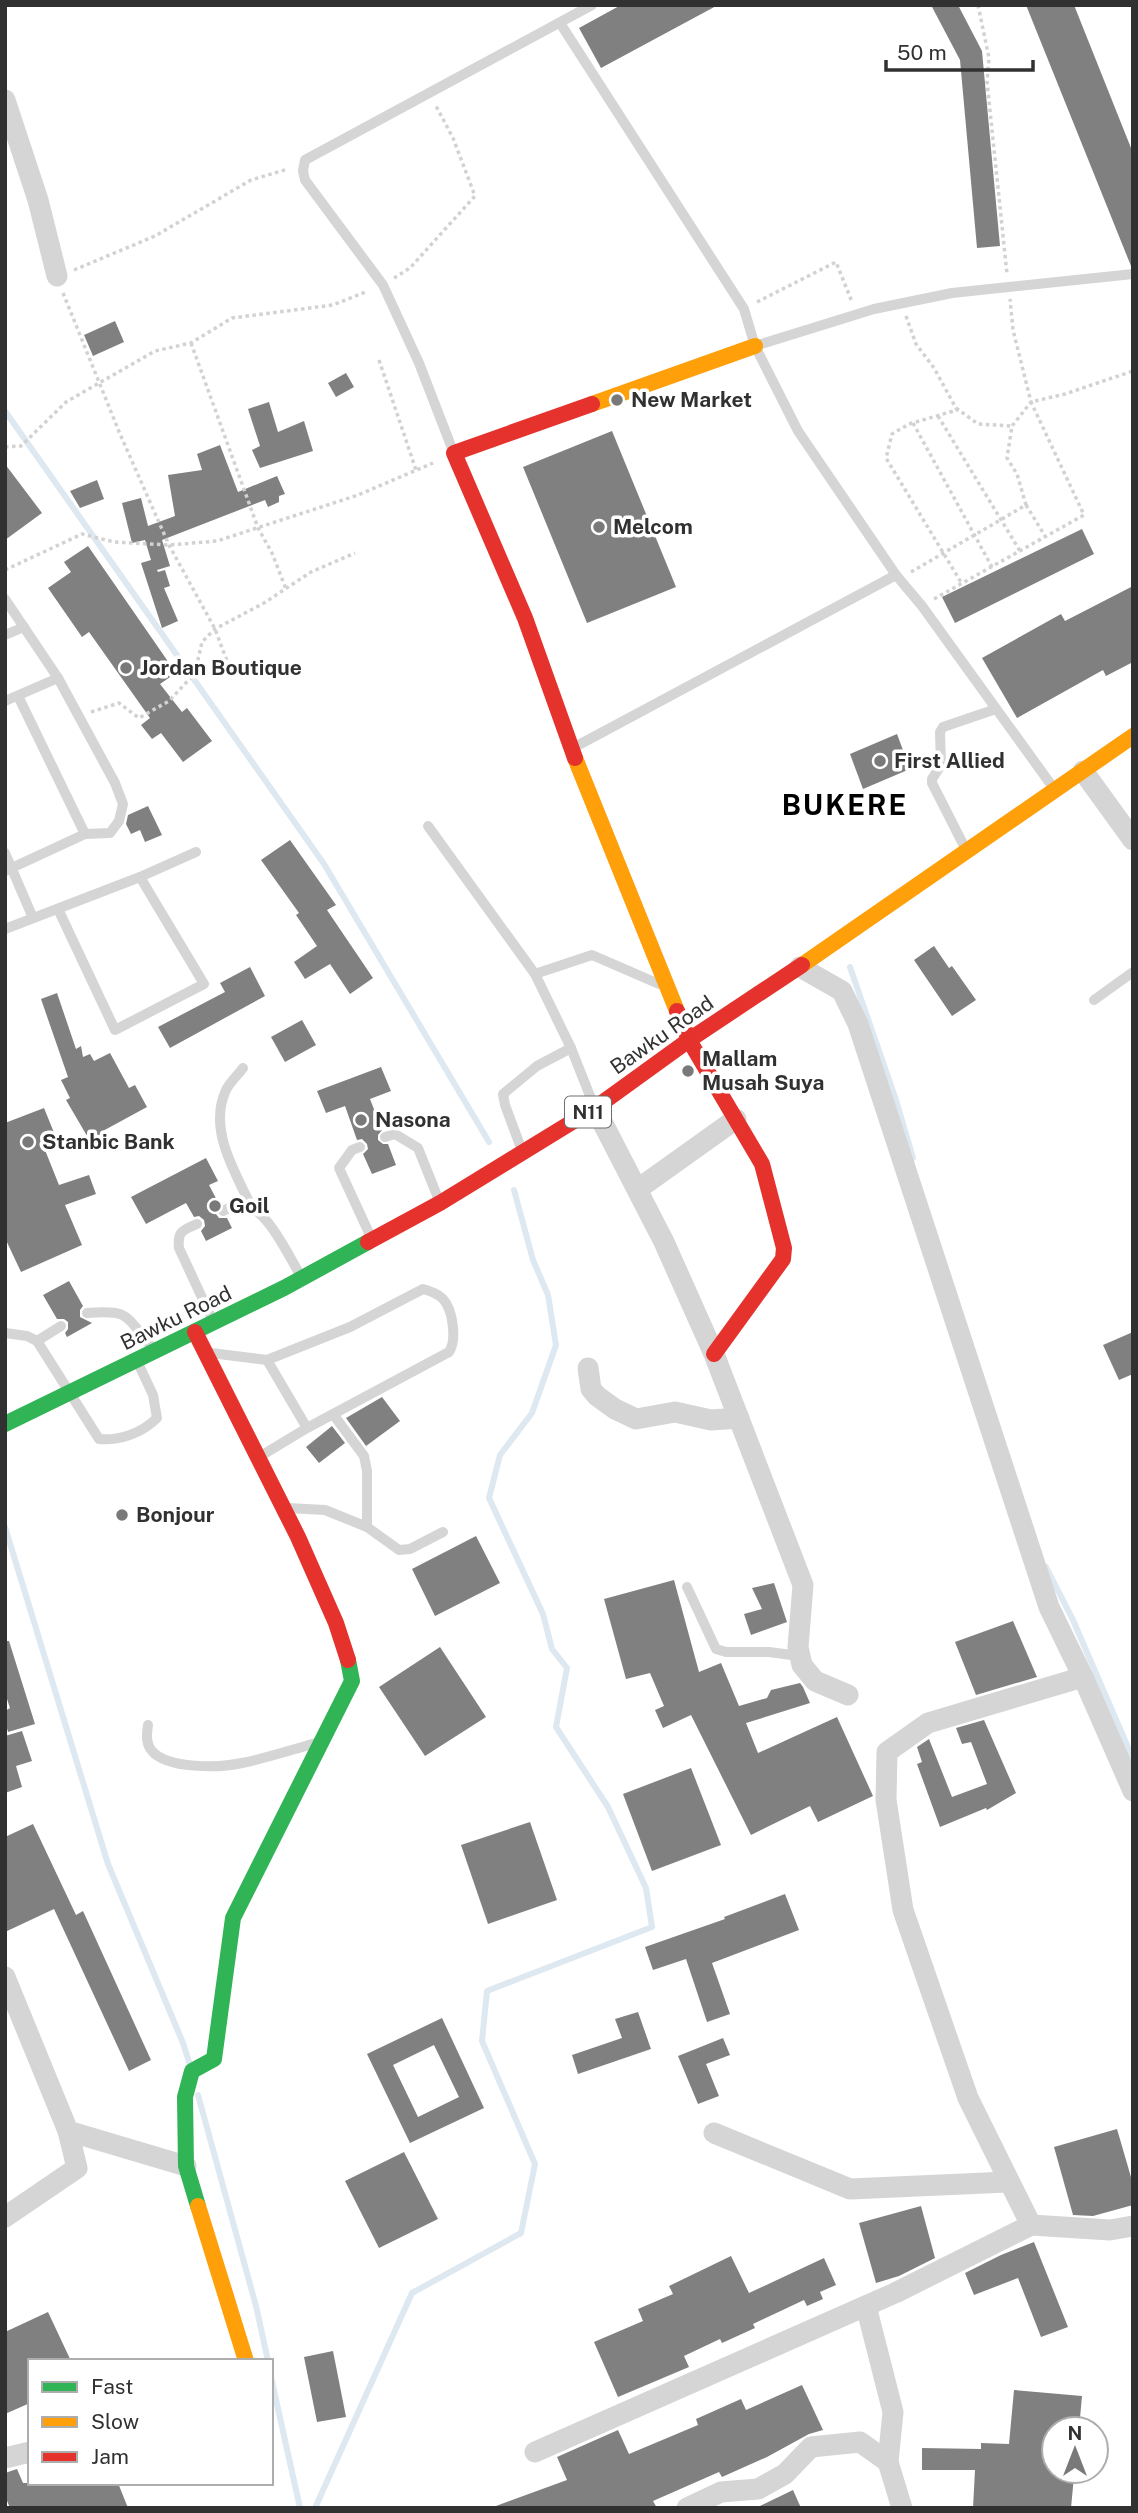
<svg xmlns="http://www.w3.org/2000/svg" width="1138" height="2513" viewBox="0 0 1138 2513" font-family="'Public Sans',sans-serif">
<rect width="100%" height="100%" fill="#fff"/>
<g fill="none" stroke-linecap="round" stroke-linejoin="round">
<g stroke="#dee8f0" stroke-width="6">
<polyline points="5,411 324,864 489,1142"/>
<polyline points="850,967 896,1100 913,1158"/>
<polyline points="5,1527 108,1864 183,2043 190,2065"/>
<polyline points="1046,1567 1073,1620 1133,1759"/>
<polyline points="198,2095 256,2306 268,2361"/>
<polyline points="271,2377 300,2508"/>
<polyline points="315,2508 412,2293 521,2233 535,2164 482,2041 487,1991 652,1927 646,1888 608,1807 556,1727 567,1668 552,1649 543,1614 489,1498 500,1455 532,1413 556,1345 548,1295 533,1260 514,1190"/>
</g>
</g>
<g fill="#808080" fill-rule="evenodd">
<polygon points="621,5 718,5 601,68 579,28"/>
<polygon points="931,5 958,5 982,51 1000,246 977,248 960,60"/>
<polygon points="1026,5 1074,5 1133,153 1133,266 1131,266"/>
<polygon points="115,321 124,342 93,356 84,335"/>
<polygon points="346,373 354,387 336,397 328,383"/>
<polygon points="269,402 278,432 304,421 313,451 260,468 252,450 260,446 248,409"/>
<polygon points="612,431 676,587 587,623 523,467"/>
<polygon points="220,445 238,492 277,476 285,494 279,496 279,502 268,507 265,500 162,540 170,566 157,570 158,572 165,570 170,586 164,588 178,621 162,628 141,563 151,560 145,540 132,543 122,503 141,498 148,526 175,516 168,475 202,470 197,454"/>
<polygon points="5,464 42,513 5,540"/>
<polygon points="97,480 104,499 80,508 70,491"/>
<polygon points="1082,529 1094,554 955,623 942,597"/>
<polygon points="88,546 176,673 160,684 182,712 187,708 212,741 183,762 161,733 152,739 141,725 150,718 89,632 82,637 48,588 71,572 64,562"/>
<polygon points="1133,586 1133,662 1106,676 1103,670 1017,718 982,658 1061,614 1065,621"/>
<polygon points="897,734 910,769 863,789 850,754"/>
<polygon points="148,806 162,835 145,842 140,830 131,834 126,824 128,815"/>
<polygon points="290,840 336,905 327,910 373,978 350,994 330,964 305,979 294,962 317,946 296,915 299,913 261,860"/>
<polygon points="934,946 949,968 952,966 976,1000 952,1016 914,960"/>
<polygon points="250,967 265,996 170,1048 158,1027 225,992 220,983"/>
<polygon points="57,993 76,1049 81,1046 83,1057 90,1054 94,1061 110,1053 129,1088 135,1085 147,1107 101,1132 102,1134 90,1141 66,1100 70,1098 61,1080 68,1077 41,999"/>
<polygon points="302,1020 316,1045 285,1062 271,1037"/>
<polygon points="381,1067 391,1091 370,1099 382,1130 378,1135 378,1140 383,1144 388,1144 396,1165 372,1174 363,1154 368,1149 367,1144 362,1139 357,1140 345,1106 326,1113 317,1091"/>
<polygon points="44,1108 57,1140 43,1145 59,1185 89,1175 96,1194 65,1205 82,1245 21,1272 5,1238 5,1123"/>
<polygon points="206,1158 218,1181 209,1185 219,1204 216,1214 219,1218 227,1218 232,1228 206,1241 201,1231 205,1226 204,1220 199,1216 194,1217 186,1203 146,1224 131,1197"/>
<polygon points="69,1281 83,1306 80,1310 80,1317 92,1323 67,1337 65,1333 68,1329 68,1322 64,1319 57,1319 43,1295"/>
<polygon points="1133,1332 1133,1374 1119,1380 1103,1345"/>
<polygon points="382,1397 400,1421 366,1446 346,1418"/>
<polygon points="332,1426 345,1443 319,1463 306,1447"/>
<polygon points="476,1536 500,1583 435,1616 412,1569"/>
<polygon points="674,1580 699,1672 721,1663 739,1706 767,1698 771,1690 800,1683 803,1687 810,1703 746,1723 758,1753 837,1717 873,1796 818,1822 810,1806 751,1835 691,1715 663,1728 655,1710 664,1706 650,1673 626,1679 604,1599"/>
<polygon points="774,1583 787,1622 751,1635 744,1614 762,1609 752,1588"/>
<polygon points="1013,1621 1037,1677 976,1695 955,1642"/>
<polygon points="5,1641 9,1641 35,1724 8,1732 5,1721 5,1711 10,1708 5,1693"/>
<polygon points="440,1647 486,1717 425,1756 379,1687"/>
<polygon points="984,1720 1016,1793 987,1810 986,1808 940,1827 917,1764 922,1762 917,1747 929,1739 952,1797 987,1784 971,1742 962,1744 956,1728"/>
<polygon points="22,1731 32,1761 16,1766 22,1787 5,1793 5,1736"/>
<polygon points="691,1768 721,1845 652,1871 623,1794"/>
<polygon points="530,1822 557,1900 488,1924 461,1845"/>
<polygon points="33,1824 76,1915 83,1911 151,2060 129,2071 54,1909 5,1932 5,1837"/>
<polygon points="785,1894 799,1930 712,1963 730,2014 707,2022 686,1959 653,1970 645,1947 725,1919 724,1917"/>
<polygon points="638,2012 651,2049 578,2074 572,2055 622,2038 615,2019"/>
<path d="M442,2018L484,2108L410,2143L367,2054ZM434,2045L459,2097L418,2117L393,2065Z"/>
<polygon points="723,2038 730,2055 706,2064 719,2096 698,2104 678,2056"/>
<polygon points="1117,2129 1133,2184 1133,2205 1093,2216 1073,2215 1054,2147"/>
<polygon points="404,2152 438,2219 379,2248 345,2181"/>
<polygon points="921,2206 935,2258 899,2276 876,2283 859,2223"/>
<polygon points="1034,2242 1068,2327 1041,2337 1018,2278 974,2295 965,2273 1001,2255"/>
<polygon points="731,2256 749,2293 824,2258 836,2285 820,2292 823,2299 807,2306 804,2300 753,2324 755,2328 722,2343 720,2339 684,2356 689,2367 618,2397 594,2342 643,2321 638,2309 673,2294 669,2286"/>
<polygon points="48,2312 71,2361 30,2361 30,2403 5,2414 5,2332"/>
<polygon points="333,2351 346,2417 317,2422 304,2357"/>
<polygon points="802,2385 823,2430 809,2434 767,2457 722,2477 719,2472 653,2501 657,2508 496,2508 496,2506 567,2480 557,2457 618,2430 629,2454 698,2425 696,2419 741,2399 746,2410"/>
<polygon points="1014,2390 1082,2396 1079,2429 1054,2429 1054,2475 1074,2476 1071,2508 973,2508 975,2470 922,2470 922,2448 981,2449 981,2443 1009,2444"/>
<polygon points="17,2469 23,2483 118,2483 128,2508 10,2508 5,2496 5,2473"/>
<polygon points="793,2490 801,2508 756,2508"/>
</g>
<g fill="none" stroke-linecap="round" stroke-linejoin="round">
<g stroke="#d2d2d2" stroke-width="3.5" stroke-dasharray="3.5 3.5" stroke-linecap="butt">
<polyline points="978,5 989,58 987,82 1007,274"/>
<polyline points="74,270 155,236 251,180 288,169"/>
<polyline points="394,278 410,268 475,196 453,138 435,104"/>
<polyline points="63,293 120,434 169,545 215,629 233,677"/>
<polyline points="757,302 836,262 852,302"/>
<polyline points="906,316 916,344 934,368 957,410 909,424 892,434 886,458 962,584"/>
<polyline points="191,343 258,528 272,553 286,589"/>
<polyline points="379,360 416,470"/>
<polyline points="956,408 978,424 1012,426"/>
<polyline points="938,416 1020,551"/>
<polyline points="913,423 992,567"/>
<polyline points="5,447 21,446 66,402 155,351 191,343 232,318 333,305 368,291"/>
<polyline points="1026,505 1045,536"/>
<polyline points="5,570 82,534 114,542 169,545 217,541 358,495 433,463"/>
<polyline points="911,572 1026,505 1017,474 1007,458 1012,426 1031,402 1013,330 1010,299"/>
<polyline points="934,599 1084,515 1031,402 1065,394 1133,371"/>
<polyline points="91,712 119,703 139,718 169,701 195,673 202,642 215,629 264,603 311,572 355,553"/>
</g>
<g stroke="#d5d5d5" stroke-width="10">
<polyline points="560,23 744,309 755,346 798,431 896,575 922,606 1052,786"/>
<polyline points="758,345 874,309 952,293 1133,274"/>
<polyline points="453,451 419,363 383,285 305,180 303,171 305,160 592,5"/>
<polyline points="5,599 58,678 115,783 123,804 119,821 110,833 85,834 5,871"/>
<polyline points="5,635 24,627"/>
<polyline points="18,696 85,834"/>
<polyline points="5,701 58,678"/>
<polyline points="573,748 896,575"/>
<polyline points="428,826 535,974 571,1048 592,1101"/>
<polyline points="963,844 932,783 932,779 941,765 940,732 943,727 996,709"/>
<polyline points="5,853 33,918"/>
<polyline points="58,909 115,1030 204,984 140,877"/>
<polyline points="5,929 140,877 196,852"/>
<polyline points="535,974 592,955 659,984"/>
<polyline points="1094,1000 1133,972"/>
<path d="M243,1068C238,1075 230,1082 226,1090C208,1129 234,1170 251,1206"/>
<polyline points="385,1137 395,1134 418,1148 438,1198"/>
<polyline points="360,1147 352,1150 339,1168 369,1233"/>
<polyline points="521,1148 505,1105 503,1094 537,1066 571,1048"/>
<path d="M223,1211C228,1209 233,1205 238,1204C264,1202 287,1253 299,1273"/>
<path d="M197,1224C183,1230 177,1231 179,1248L211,1317"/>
<path d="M87,1313C129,1310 124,1314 150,1345"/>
<path d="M5,1333L27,1336L37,1341L99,1439C120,1441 142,1433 157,1418L153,1395L139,1365"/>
<polyline points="37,1341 61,1326"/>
<path d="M211,1353L267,1360L350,1327L423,1289C431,1291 437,1293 443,1299C453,1310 457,1340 449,1352L307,1428L259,1457"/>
<polyline points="267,1360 307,1428"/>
<polyline points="333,1414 364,1456 367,1471 367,1527"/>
<polyline points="288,1508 325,1510 367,1527 399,1550 410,1549 443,1532"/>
<polyline points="687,1587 716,1649 726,1652 769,1652 799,1656"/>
<path d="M148,1725C147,1733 145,1743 152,1751C167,1769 220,1768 242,1763C267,1758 291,1750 316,1743"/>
</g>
<g stroke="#d5d5d5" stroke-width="21">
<polyline points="5,100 38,200 57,276"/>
<polyline points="1083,771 1133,840"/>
<polyline points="800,967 842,991 858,1024 1049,1607 1083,1677 1133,1791"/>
<polyline points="595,1108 664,1242 714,1354 803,1585 798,1647 802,1665 815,1681 848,1695"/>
<polyline points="638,1189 736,1119"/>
<polyline points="588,1368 591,1389 597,1396 615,1409 636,1419 675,1412 711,1420 739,1418"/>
<polyline points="5,1977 68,2131 77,2168 5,2217"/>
<polyline points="68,2131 186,2166"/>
<polyline points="714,2133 850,2189 1008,2182"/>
<polyline points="1031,2225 968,2098 903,1910 886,1800 887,1752 928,1723 1083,1677"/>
<polyline points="866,2306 893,2412 888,2462 902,2508"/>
<polyline points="535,2452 895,2293 1031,2225 1110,2230 1133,2226"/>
<polyline points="5,2458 30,2452"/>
<polyline points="687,2508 721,2492 758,2489 785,2474 811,2447 860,2442 888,2462"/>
</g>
<g stroke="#30b455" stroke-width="16">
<polyline points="5,1424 284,1288 368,1242"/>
<polyline points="198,2206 186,2166 185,2097 192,2071 214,2059 233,1918 352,1681 348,1660"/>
</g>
<g stroke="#ff9f0a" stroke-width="16">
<polyline points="592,404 755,346"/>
<polyline points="575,758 677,1011"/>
<polyline points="802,965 1133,736"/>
<polyline points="198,2206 246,2361"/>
</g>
<g stroke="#e5322d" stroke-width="16">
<polyline points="575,758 525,618 454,453 592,404"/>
<polyline points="677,1011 689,1040 762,1164 784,1248 783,1259 714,1354"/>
<polyline points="368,1242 440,1203 595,1108 689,1040 802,965"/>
<polyline points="195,1332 298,1537 336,1623 348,1660"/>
</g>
</g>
<g fill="#797979" stroke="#fff" stroke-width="2.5">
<circle cx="617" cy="400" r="7"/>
<circle cx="599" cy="527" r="7"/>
<circle cx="126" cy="668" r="7"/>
<circle cx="880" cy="761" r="7"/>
<circle cx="688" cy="1071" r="7"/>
<circle cx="361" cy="1120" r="7"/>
<circle cx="28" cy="1142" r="7"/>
<circle cx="215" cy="1206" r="7"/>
<circle cx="122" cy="1515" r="7"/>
</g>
<g text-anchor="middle" stroke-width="7" stroke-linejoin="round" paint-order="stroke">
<rect fill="#fff" stroke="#6f6f6f" stroke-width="2" x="565" y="1096.5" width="46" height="31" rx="5"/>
<g font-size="19" font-weight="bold" fill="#313131">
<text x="588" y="1119">N11</text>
</g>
<g font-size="21" font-weight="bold" fill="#313131" stroke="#fff" text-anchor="start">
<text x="631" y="407">New Market</text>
<text x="613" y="534">Melcom</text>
<text x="140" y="675">Jordan Boutique</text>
<text x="894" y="768">First Allied</text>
<text x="702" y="1066">Mallam<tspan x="702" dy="24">Musah Suya</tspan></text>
<text x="375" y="1127">Nasona</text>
<text x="42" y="1149">Stanbic Bank</text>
<text x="229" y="1213">Goil</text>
<text x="136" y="1522">Bonjour</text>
</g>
<g font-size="21" fill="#313131" stroke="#fff">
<text transform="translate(662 1035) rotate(-35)" y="7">Bawku Road</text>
<text transform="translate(176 1318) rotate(-26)" y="7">Bawku Road</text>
</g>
<g font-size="28" font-weight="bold" letter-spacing="2" fill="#000" stroke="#fff">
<text x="845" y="815">BUKERE</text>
</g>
</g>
<rect width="1138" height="2513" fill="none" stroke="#313131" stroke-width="14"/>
<rect x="28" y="2359" width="245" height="126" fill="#ffffff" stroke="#adadad" stroke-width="2"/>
<rect x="42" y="2382" width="35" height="10" fill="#30b455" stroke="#adadad" stroke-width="2"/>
<text x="91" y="2394" font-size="21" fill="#313131">Fast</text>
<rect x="42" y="2417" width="35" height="10" fill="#ff9f0a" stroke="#adadad" stroke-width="2"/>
<text x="91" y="2429" font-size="21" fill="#313131">Slow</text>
<rect x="42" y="2452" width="35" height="10" fill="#e5322d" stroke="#adadad" stroke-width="2"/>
<text x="91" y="2464" font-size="21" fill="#313131">Jam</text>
<g transform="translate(1075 2450)"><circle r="33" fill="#ffffff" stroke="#adadad" stroke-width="2"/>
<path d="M0-5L12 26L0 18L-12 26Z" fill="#797979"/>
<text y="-10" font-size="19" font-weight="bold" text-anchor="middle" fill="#313131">N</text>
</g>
<path d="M886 60v10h147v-10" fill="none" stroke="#313131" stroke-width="3.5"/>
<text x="897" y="60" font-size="21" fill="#313131" stroke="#ffffff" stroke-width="5" paint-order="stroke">50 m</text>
</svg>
